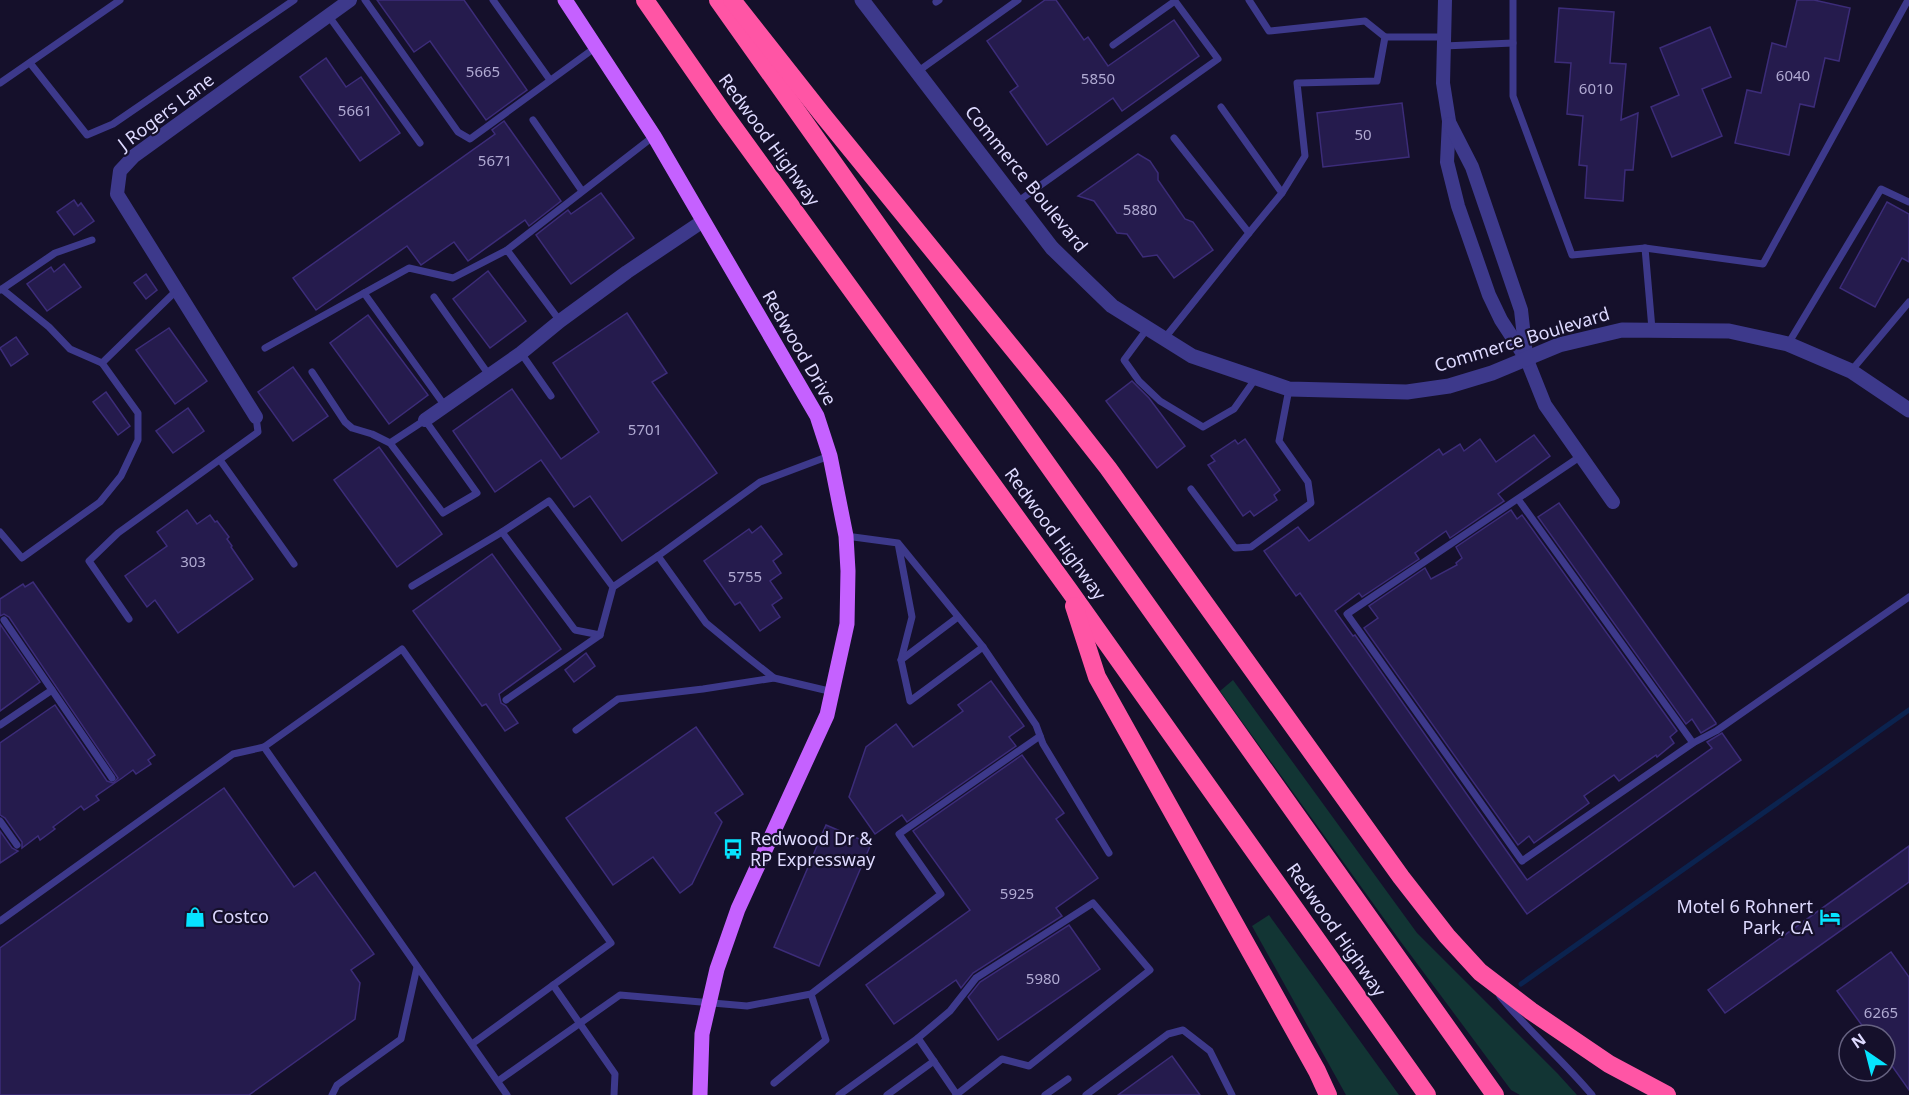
<svg xmlns="http://www.w3.org/2000/svg" width="1909" height="1095" viewBox="0 0 1909 1095" font-family="'Noto Sans',sans-serif">
<rect width="100%" height="100%" fill="#15102b"/>
<g fill="#123534">
<polygon points="1233,680 1417,933 1558,1074 1577,1095 1520,1095 1511,1090 1398,938 1220,691"/>
<polygon points="1269,915 1399,1095 1346,1095 1252,926"/>
</g>
<g fill="none" stroke-linecap="round" stroke-linejoin="round">
<polyline stroke="#0b234f" stroke-width="5" points="1521,984 1909,710"/>
</g>
<g fill="#251b4d" stroke="#3c2c79" stroke-width="1.5">
<polygon points="377,0 464,0 527,90 486,120 430,41 414,52"/>
<polygon points="1045,0 1056,0 1084,40 1088,37 1108,66 1174,20 1199,56 1122,111 1113,98 1047,145 1010,92 1018,86 987,41"/>
<polygon points="1797,0 1814,0 1850,8 1839,61 1825,58 1814,107 1800,104 1789,155 1735,143 1747,90 1761,93 1772,43 1786,47"/>
<polygon points="1559,8 1614,12 1610,63 1626,64 1621,120 1638,113 1633,170 1625,170 1623,201 1585,198 1587,166 1579,165 1583,116 1567,114 1571,63 1555,62"/>
<polygon points="1710,27 1731,77 1702,89 1722,136 1672,157 1651,107 1679,95 1660,48"/>
<polygon points="326,58 346,87 361,77 400,133 360,161 300,77"/>
<polygon points="1402,103 1409,157 1323,167 1317,113"/>
<polygon points="504,121 561,201 529,226 525,220 468,261 454,242 421,265 407,246 316,310 293,278 495,134 492,130"/>
<polygon points="1138,154 1150,161 1158,173 1158,180 1185,219 1193,222 1213,250 1174,278 1157,255 1143,257 1127,234 1117,233 1094,201 1078,196"/>
<polygon points="601,193 634,238 571,284 536,235 568,210 571,214"/>
<polygon points="74,200 78,206 81,203 94,221 74,235 57,212"/>
<polygon points="1887,202 1909,214 1909,262 1902,258 1875,307 1840,288"/>
<polygon points="64,264 81,287 47,311 27,284 51,267 54,272"/>
<polygon points="488,271 526,321 490,348 453,299"/>
<polygon points="146,274 157,290 146,299 134,283"/>
<polygon points="627,313 667,373 652,382 717,473 622,541 590,496 574,507 541,460 495,492 453,431 512,389 561,459 599,432 553,363"/>
<polygon points="368,315 428,395 389,424 330,343"/>
<polygon points="169,328 207,381 175,404 136,350"/>
<polygon points="16,337 28,354 11,366 0,348"/>
<polygon points="293,367 328,416 293,441 258,392"/>
<polygon points="1132,381 1149,398 1185,446 1157,468 1106,401"/>
<polygon points="106,392 130,426 118,435 93,402"/>
<polygon points="188,408 204,431 173,453 156,431"/>
<polygon points="1534,435 1550,456 1498,494 1504,501 1450,538 1446,531 1415,553 1419,559 1362,597 1359,593 1335,611 1353,636 1355,635 1527,880 1712,748 1707,742 1722,733 1741,760 1527,914 1300,593 1296,596 1264,551 1298,527 1309,541 1439,449 1443,455 1460,444 1464,451 1480,439 1496,462"/>
<polygon points="1245,439 1280,490 1274,495 1277,500 1254,516 1250,511 1243,516 1208,465 1215,461 1211,456 1235,440 1238,444"/>
<polygon points="379,447 442,534 397,567 334,480"/>
<polygon points="1559,503 1716,723 1716,724 1701,733 1692,719 1686,724 1538,517"/>
<polygon points="187,510 197,524 210,515 215,522 217,521 229,537 227,539 232,546 231,547 253,579 178,633 155,600 147,607 125,576 167,546 157,532"/>
<polygon points="1511,510 1517,519 1522,515 1677,731 1670,737 1674,743 1657,757 1656,755 1619,781 1614,775 1584,796 1589,803 1534,843 1529,836 1518,845 1364,628 1378,618 1369,606 1425,568 1431,579 1457,565 1456,563 1462,558 1456,547"/>
<polygon points="761,526 782,554 773,561 781,573 770,581 782,598 772,605 780,617 760,631 740,602 735,605 704,561 749,529 752,533"/>
<polygon points="492,554 561,649 499,694 501,703 506,706 518,723 505,731 486,704 482,706 413,611"/>
<polygon points="33,582 155,755 148,760 151,764 136,774 133,770 122,778 96,796 99,800 84,810 81,806 53,827 55,829 40,840 38,836 22,848 22,842 5,818 0,815 0,743 55,705 107,781 113,783 118,778 9,617 4,614 0,616 0,599 23,584 25,587"/>
<polygon points="0,624 40,682 0,711"/>
<polygon points="586,653 595,666 574,682 565,670"/>
<polygon points="991,681 1024,726 1009,737 1016,746 907,822 902,815 875,834 849,797 866,747 896,724 913,747 963,711 958,705"/>
<polygon points="696,727 743,794 715,813 722,822 692,884 680,893 653,857 613,885 566,818"/>
<polygon points="1022,755 1064,813 1056,819 1098,878 1056,908 1062,916 973,973 961,988 956,980 894,1024 866,985 970,910 913,831"/>
<polygon points="224,788 294,887 315,872 374,954 351,970 360,983 355,1019 249,1095 0,1095 0,948"/>
<polygon points="826,825 871,844 819,966 774,947"/>
<polygon points="0,831 12,848 18,851 0,863"/>
<polygon points="1909,846 1909,882 1725,1013 1708,990 1712,987"/>
<polygon points="1069,925 1100,969 998,1040 968,997 980,982"/>
<polygon points="1891,952 1909,977 1909,1090 1885,1056 1885,1035 1869,1035 1837,991"/>
<polygon points="1172,1056 1200,1095 1118,1095"/>
</g>
<g fill="none" stroke-linecap="round" stroke-linejoin="round">
<g stroke="#3d398b" stroke-width="7">
<polyline points="365,0 458,132 470,139 596,47"/>
<polyline points="493,0 550,80"/>
<polyline points="1249,0 1269,31 1365,21 1385,37"/>
<polyline points="1513,0 1513,96 1572,255 1645,248 1652,329"/>
<polyline points="936,2 939,0"/>
<polyline points="328,15 420,143"/>
<polyline points="1444,46 1513,43"/>
<polyline points="30,63 87,135 113,124 294,0"/>
<polyline points="917,72 1018,0"/>
<polyline points="0,83 120,0"/>
<polyline points="1221,107 1282,193 1249,233"/>
<polyline points="533,120 582,191"/>
<polyline points="1282,193 1305,156 1297,83 1377,81 1385,37 1444,37"/>
<polyline points="1017,202 1218,59 1175,1 1113,45"/>
<polyline points="1645,248 1763,264 1908,0"/>
<polyline points="507,250 654,136"/>
<polyline points="2,289 55,253 92,240"/>
<polyline points="0,290 2,289 49,327 70,349 102,363 138,413 138,440 121,476 100,502 22,558 0,532"/>
<polyline points="364,293 409,268 453,278 507,250 560,321"/>
<polyline points="434,297 489,375"/>
<polyline points="1147,329 1124,360 1139,381 1160,401 1203,427 1234,409 1256,378"/>
<polyline points="1164,339 1249,233 1174,138"/>
<polyline points="1788,344 1881,189 1909,202"/>
<polyline points="265,348 364,293 445,406"/>
<polyline points="521,353 551,396"/>
<polyline points="102,363 177,290"/>
<polyline points="1851,371 1909,302"/>
<polyline points="312,372 345,422 352,428 372,434 390,443 443,513 477,493 425,420 390,443"/>
<polyline points="829,456 760,482 658,556 706,623 746,656 774,678 833,692"/>
<polyline points="220,460 294,564"/>
<polyline points="1191,489 1235,548 1251,547 1311,503 1308,482 1279,441 1289,389"/>
<polyline points="1518,499 1693,743 1522,861 1347,614 1581,456"/>
<polyline points="846,536 898,543 983,647 910,701 901,660 912,617 898,543"/>
<polyline points="412,586 502,532"/>
<polyline points="613,587 600,635 575,630 502,532 549,501 613,587 658,556"/>
<polyline points="129,619 89,561 118,533 258,432 256,417"/>
<polyline points="983,647 1036,725 1043,744 1109,853"/>
<polyline points="901,660 958,617"/>
<polyline points="52,690 112,778"/>
<polyline points="506,700 600,635"/>
<polyline points="0,725 52,690 4,620"/>
<polyline points="576,730 618,699 703,689 774,678"/>
<polyline points="1693,743 1716,731 1909,597"/>
<polyline points="264,747 402,649 611,943 472,1044"/>
<polyline points="0,821 17,845"/>
<polyline points="0,921 233,754 264,747 507,1095"/>
<polyline points="553,985 615,1074 614,1095"/>
<path d="M1500,996C1528,1031 1563,1060 1592,1095"/>
<polyline points="918,1038 950,1011 976,978 1093,903 1150,970 1029,1066 1002,1059 956,1095"/>
<polyline points="498,1081 620,995 747,1006 811,994 941,894 899,834 1040,736"/>
<polyline points="774,1083 826,1040 811,994"/>
<polyline points="332,1095 337,1085 401,1039 417,967"/>
<polyline points="839,1095 918,1038 957,1095"/>
<polyline points="887,1095 934,1061"/>
<polyline points="1045,1095 1068,1079"/>
<polyline points="1086,1095 1168,1034 1183,1030 1210,1051 1232,1095"/>
</g>
<g stroke="#3d398b" stroke-width="14">
<polyline points="1445,0 1443,83 1449,121 1447,162 1458,206 1489,295 1501,320 1527,360 1545,405 1613,502"/>
<polyline points="1450,124 1472,167 1521,310 1526,355"/>
<polyline points="256,417 117,194 120,171 134,156 350,0"/>
<polyline points="425,420 521,353 560,321 627,272 703,221"/>
</g>
<polyline stroke="#3d398b" stroke-width="15" points="862,0 1052,248 1112,306 1192,356 1289,389 1407,392 1449,386 1492,373 1559,345 1622,330 1729,331 1788,344 1851,371 1909,410"/>
<polyline stroke="#c561ff" stroke-width="15" points="565,0 654,136 817,416 830,456 846,536 848,571 847,624 827,715 738,909 717,969 702,1034 700,1095"/>
<g stroke="#ff55a5" stroke-width="18">
<polyline points="645,0 724,114 1069,590 1427,1095"/>
<polyline points="718,0 1495,1095"/>
<polyline points="732,0 822,114 1057,403 1108,468 1401,877 1447,936 1480,972 1531,1011 1609,1064 1667,1095"/>
<polyline points="1074,606 1097,677 1317,1071 1328,1095"/>
</g>
</g>
<defs>
<g id="bus-bare" transform="scale(1.62)"><path d="M-5-6H5V4H4V6H2V4H-2V6H-4V4H-5ZM-3.5-4V0h7V-4ZM-3.5 1.2v1.5H-2V1.2ZM2 1.2v1.5H3.5V1.2Z" fill="#06e4ff" stroke="#15102b" stroke-width="2.5" paint-order="stroke"/></g>
<g id="shop-bare" transform="scale(1.62)"><path d="M-5-2.5h2.3a2.7 3.5 0 0 1 5.4 0H5L5.5 6h-11ZM-1.5-2.5h3a1.5 2.3 0 0 0-3 0Z" fill="#06e4ff" stroke="#15102b" stroke-width="2.5" paint-order="stroke"/></g>
<g id="hotel-bare" transform="scale(1.62)"><path d="M-6-4.5h1.5V1H6V5H4.5V3h-9V5H-6ZM-4 0a1.8 1.8 0 1 1 3.6 0ZM.5 0V-2.5h3Q6-2.5 6 0Z" fill="#06e4ff" stroke="#15102b" stroke-width="2.5" paint-order="stroke"/></g>
</defs>
<g fill-rule="evenodd">
<use href="#bus-bare" x="733" y="849"/>
<use href="#shop-bare" x="195" y="917"/>
<use href="#hotel-bare" x="1830" y="917"/>
</g>
<g text-anchor="middle" stroke-width="4.5" stroke-linejoin="round" paint-order="stroke">
<g font-size="15" fill="#b0aad2">
<text x="483" y="77">5665</text>
<text x="1793" y="81">6040</text>
<text x="1098" y="84">5850</text>
<text x="1596" y="94">6010</text>
<text x="355" y="116">5661</text>
<text x="1363" y="140">50</text>
<text x="495" y="166">5671</text>
<text x="1140" y="215">5880</text>
<text x="645" y="435">5701</text>
<text x="193" y="567">303</text>
<text x="745" y="582">5755</text>
<text x="1017" y="899">5925</text>
<text x="1043" y="984">5980</text>
<text x="1881" y="1018">6265</text>
</g>
<g font-size="18" fill="#dedaff" stroke="#15102b">
<text transform="translate(166 112) rotate(-37)" y="6">J Rogers Lane</text>
<text transform="translate(769 140) rotate(54)" y="6">Redwood Highway</text>
<text transform="translate(1026 179) rotate(51)" y="6">Commerce Boulevard</text>
<text transform="translate(1522 340) rotate(-17)" y="6">Commerce Boulevard</text>
<text transform="translate(799 348) rotate(60)" y="6">Redwood Drive</text>
<text transform="translate(1055 534) rotate(54)" y="6">Redwood Highway</text>
<text transform="translate(1336 930) rotate(55)" y="6">Redwood Highway</text>
</g>
<g font-size="18" fill="#dedaff" stroke="#15102b" text-anchor="start">
<text x="750" y="845">Redwood Dr &amp;<tspan x="750" dy="21">RP Expressway</tspan></text>
<text x="1813" y="913" text-anchor="end">Motel 6 Rohnert<tspan x="1813" dy="21">Park, CA</tspan></text>
<text x="212" y="923">Costco</text>
</g>
</g>
<g transform="translate(1867 1053) rotate(325)"><circle r="28" fill="#15102b" stroke="#656180" stroke-width="1.5"/>
<path d="M0-4.5L10 22L0 15L-10 22Z" fill="#06e4ff"/>
<text y="-9" font-size="16" font-weight="bold" text-anchor="middle" fill="#dedaff">N</text>
</g>
</svg>
